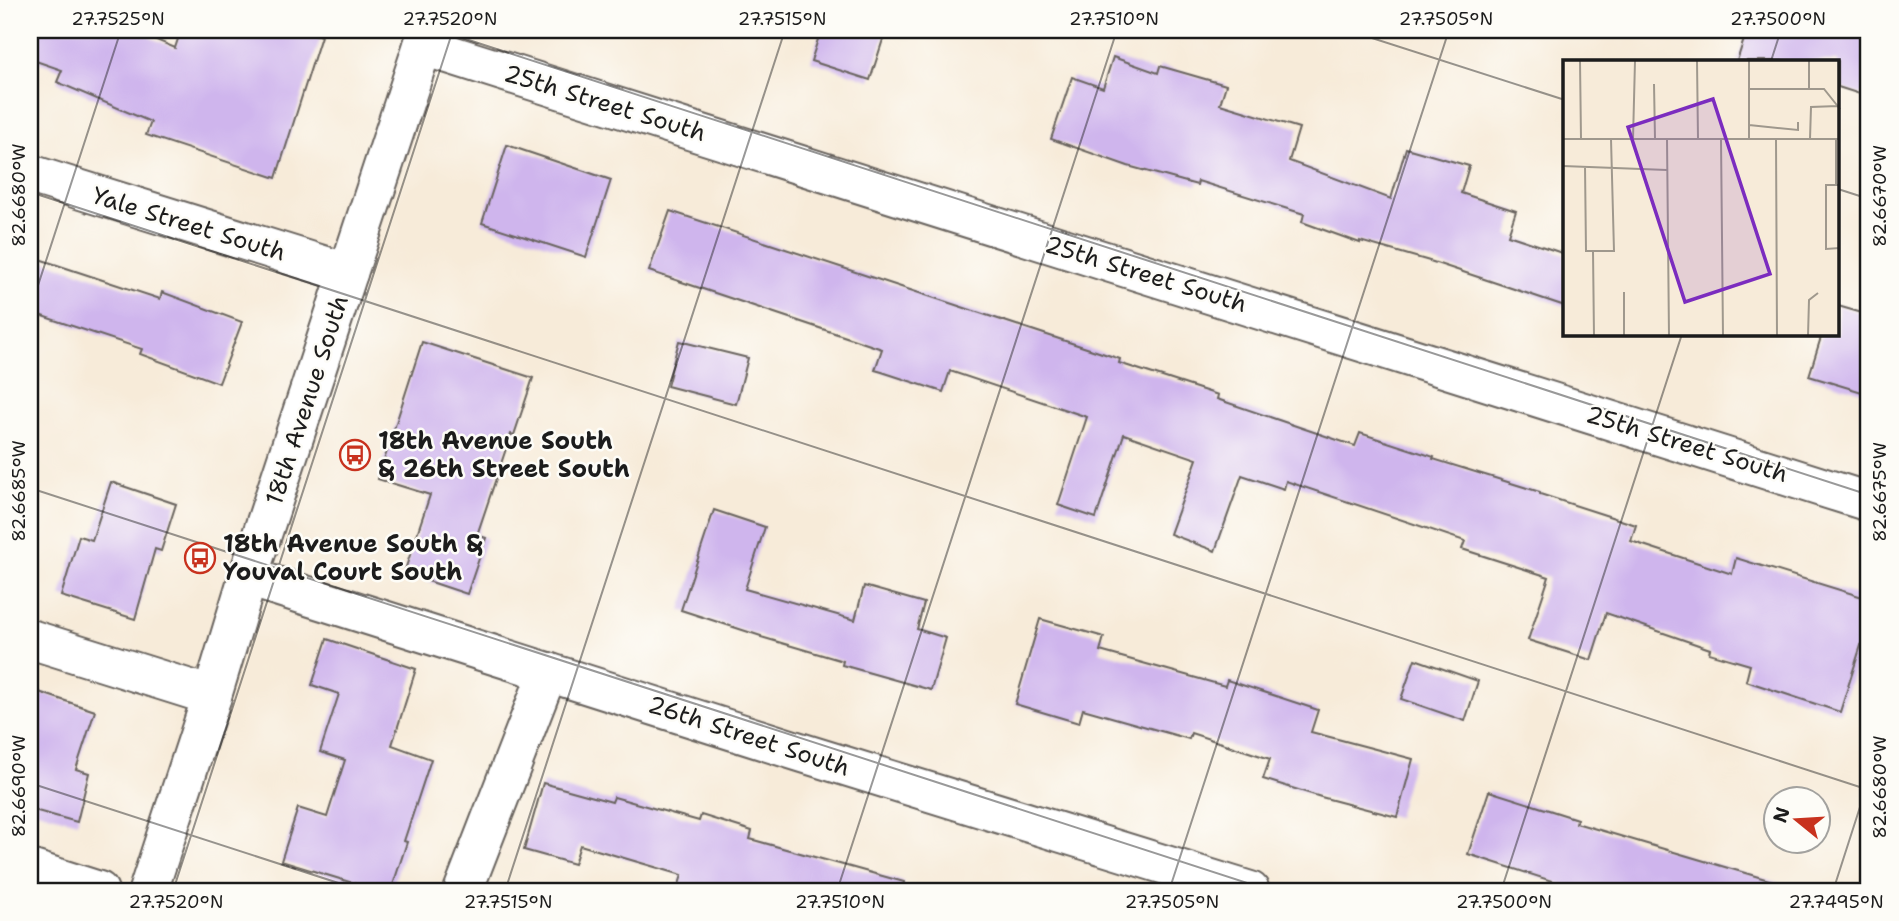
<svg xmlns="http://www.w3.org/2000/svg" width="1899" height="921" viewBox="0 0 1899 921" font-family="'Shantell Sans',sans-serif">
<rect width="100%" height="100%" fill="#fdfcf7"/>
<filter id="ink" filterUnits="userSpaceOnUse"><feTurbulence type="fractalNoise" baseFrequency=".0143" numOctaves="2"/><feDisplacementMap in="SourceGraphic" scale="14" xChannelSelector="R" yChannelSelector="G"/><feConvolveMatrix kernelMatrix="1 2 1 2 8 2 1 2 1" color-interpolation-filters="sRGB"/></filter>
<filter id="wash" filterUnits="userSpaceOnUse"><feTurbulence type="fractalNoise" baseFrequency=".00686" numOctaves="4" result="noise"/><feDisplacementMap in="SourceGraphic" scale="28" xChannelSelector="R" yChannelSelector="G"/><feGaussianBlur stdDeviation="1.57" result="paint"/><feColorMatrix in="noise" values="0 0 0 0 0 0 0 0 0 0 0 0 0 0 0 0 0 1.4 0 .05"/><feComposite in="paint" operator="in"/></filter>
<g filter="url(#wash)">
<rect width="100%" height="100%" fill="#f7ebd9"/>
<g id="blocks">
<g fill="#cfb5ed">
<polygon points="30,30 133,30 175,48 181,30 300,30 321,36 276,178 146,135 151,122 57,82 62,70 30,59"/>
<polygon points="821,30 886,30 870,80 811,61"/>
<polygon points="1747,30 1869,30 1869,97 1838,87 1838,61 1737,61"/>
<polygon points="1113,57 1158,73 1160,66 1226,85 1220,104 1299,128 1289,161 1391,199 1406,148 1469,166 1461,193 1516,211 1508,235 1565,254 1565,306 1433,262 1360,241 1360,243 1302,222 1304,214 1198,181 1197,185 1128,166 1051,139 1072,77 1103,88"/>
<polygon points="507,145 611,180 586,257 482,223"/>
<polygon points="670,211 1120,359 1119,363 1218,395 1217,399 1355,446 1360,433 1434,457 1433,459 1540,492 1540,494 1636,525 1631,541 1732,574 1736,558 1869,599 1869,620 1840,712 1746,681 1750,665 1709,653 1710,649 1606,613 1591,660 1528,640 1549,577 1462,549 1465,541 1286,481 1284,489 1242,475 1215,551 1170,534 1197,459 1124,434 1096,518 1058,505 1087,417 950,371 943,392 882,372 875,370 882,349 649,271"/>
<polygon points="30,256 160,299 162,292 242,322 219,383 140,354 142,349 30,312"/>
<polygon points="1838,306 1869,315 1869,367 1862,392 1809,376 1822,334 1838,334"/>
<polygon points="679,341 748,358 736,404 667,386"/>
<polygon points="422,342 533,378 514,435 511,434 477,535 486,538 467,594 404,573 430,495 378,479"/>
<polygon points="111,482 176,504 161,551 155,549 135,619 61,596 79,536 92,540"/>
<polygon points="714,510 765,527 745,589 855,620 864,586 924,603 917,629 946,638 931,690 842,665 843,661 761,637 761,636 681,610"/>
<polygon points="1040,619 1104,637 1100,651 1225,686 1227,680 1318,710 1311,732 1413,759 1397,817 1321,797 1263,779 1270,759 1191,733 1189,739 1083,709 1079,723 1015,704"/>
<polygon points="327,639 416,669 392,745 431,759 404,841 407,842 391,891 379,891 281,861 298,808 327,817 345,760 320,752 339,694 312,685"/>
<polygon points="1415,659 1478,681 1465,721 1401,699"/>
<polygon points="30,689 95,711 76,769 89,773 77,822 30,809"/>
<polygon points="543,783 612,802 614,797 699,821 701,815 752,831 750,839 904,882 903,891 677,891 682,875 580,845 574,864 524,850"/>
<polygon points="1489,791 1577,819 1576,823 1779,883 1778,891 1583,891 1468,854"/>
</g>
</g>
</g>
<g filter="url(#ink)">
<use href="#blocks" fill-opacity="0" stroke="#69645e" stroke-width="2"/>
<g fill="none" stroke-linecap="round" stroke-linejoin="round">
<g stroke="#69645e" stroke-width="42">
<g id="minor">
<polyline points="423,46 1869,502"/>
<polyline points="30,174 348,273"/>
<polyline points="248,577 803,753 1250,891"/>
<polyline points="30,639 212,696"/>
<polyline points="30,869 99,891"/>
<polyline points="148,891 212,696 248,577 428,30"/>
<polyline points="463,891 548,672"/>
</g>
</g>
<use href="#minor" stroke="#fff" stroke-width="38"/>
</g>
</g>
<path fill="none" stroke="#1c1c1c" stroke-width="2" stroke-opacity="0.45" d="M438,30L1869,495M1347,30L1565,100M1771,61L1781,30M1838,189L1869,199M30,192L1869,790M30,310L121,30M30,488L1272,891M30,783L363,891M173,891L453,30M505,891L785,30M837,891L1117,30M1169,891L1449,30M1501,891L1682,334M1833,891L1869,779"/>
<defs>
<g id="bus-ring" transform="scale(1.575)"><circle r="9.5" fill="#fdfcf7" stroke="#c8321e" stroke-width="1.5"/><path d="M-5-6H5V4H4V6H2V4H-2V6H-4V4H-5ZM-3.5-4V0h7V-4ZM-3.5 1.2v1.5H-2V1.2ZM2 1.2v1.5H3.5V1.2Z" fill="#c8321e"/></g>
</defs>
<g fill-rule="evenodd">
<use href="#bus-ring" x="355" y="455"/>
<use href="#bus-ring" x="200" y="558"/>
</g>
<g text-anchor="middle" stroke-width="5" stroke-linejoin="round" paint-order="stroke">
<g font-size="24" fill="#1c1c1c" stroke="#fdfcf7">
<text transform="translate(605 103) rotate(17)" y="8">25th Street South</text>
<text transform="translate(189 224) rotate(17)" y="8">Yale Street South</text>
<text transform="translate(1146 274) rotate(17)" y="8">25th Street South</text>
<text transform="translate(307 400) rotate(-72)" y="8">18th Avenue South</text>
<text transform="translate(1687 444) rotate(17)" y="8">25th Street South</text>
<text transform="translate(749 736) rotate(18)" y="8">26th Street South</text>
</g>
<g font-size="24" font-weight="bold" fill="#1c1c1c" stroke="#fdfcf7" text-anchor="start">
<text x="378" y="449">18th Avenue South<tspan x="378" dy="28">&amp; 26th Street South</tspan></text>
<text x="223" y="552">18th Avenue South &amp;<tspan x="223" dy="28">Youval Court South</tspan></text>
</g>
</g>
<g transform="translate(1563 60)">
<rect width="276" height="276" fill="#f7ebd9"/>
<path fill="none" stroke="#9f988d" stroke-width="2" d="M17,1L18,79M134,1L135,79M186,1V79M91,24L92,79M186,29H261L277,49M246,29V1M186,65L235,70V62M0,79H277M70,79L72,1M104,79L106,276M158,79L160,276M213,79L214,276M247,79L248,47L275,46M0,106L104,110M22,106L23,191H30M273,125V79M277,125H263V189L277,188M61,232V276M31,276L30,191H51L48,79M245,276L246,240L255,233"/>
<path fill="#7b2cbf" fill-opacity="0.15" stroke="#7b2cbf" stroke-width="3.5" d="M150,39L207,214L122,242L65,67Z"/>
<rect width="276" height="276" fill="none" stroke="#1c1c1c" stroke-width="3.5"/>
</g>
<rect width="1899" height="921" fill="none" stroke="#fdfcf7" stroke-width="77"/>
<g transform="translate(1797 820) rotate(288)"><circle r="33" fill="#fdfcf7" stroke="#a3a29f" stroke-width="2"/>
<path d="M0-5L12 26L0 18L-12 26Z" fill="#c8321e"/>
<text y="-10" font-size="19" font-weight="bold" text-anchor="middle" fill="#1c1c1c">N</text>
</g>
<rect x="38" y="38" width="1822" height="845" fill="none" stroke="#1c1c1c" stroke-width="2.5"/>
<g font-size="18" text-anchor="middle" fill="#1c1c1c">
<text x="118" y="25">27.7525°N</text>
<text x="450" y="25">27.7520°N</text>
<text x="782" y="25">27.7515°N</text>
<text x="1114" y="25">27.7510°N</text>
<text x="1446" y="25">27.7505°N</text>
<text x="1778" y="25">27.7500°N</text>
<text transform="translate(19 195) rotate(-90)" y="6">82.6680°W</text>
<text transform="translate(1880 196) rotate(-90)" y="6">82.6670°W</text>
<text transform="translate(19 491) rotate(-90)" y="6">82.6685°W</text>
<text transform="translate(1880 492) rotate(-90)" y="6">82.6675°W</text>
<text transform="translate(19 786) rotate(-90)" y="6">82.6690°W</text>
<text transform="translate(1880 787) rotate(-90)" y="6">82.6680°W</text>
<text x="176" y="908">27.7520°N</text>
<text x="508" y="908">27.7515°N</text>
<text x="840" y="908">27.7510°N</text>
<text x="1172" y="908">27.7505°N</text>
<text x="1504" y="908">27.7500°N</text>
<text x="1836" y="908">27.7495°N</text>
</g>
</svg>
